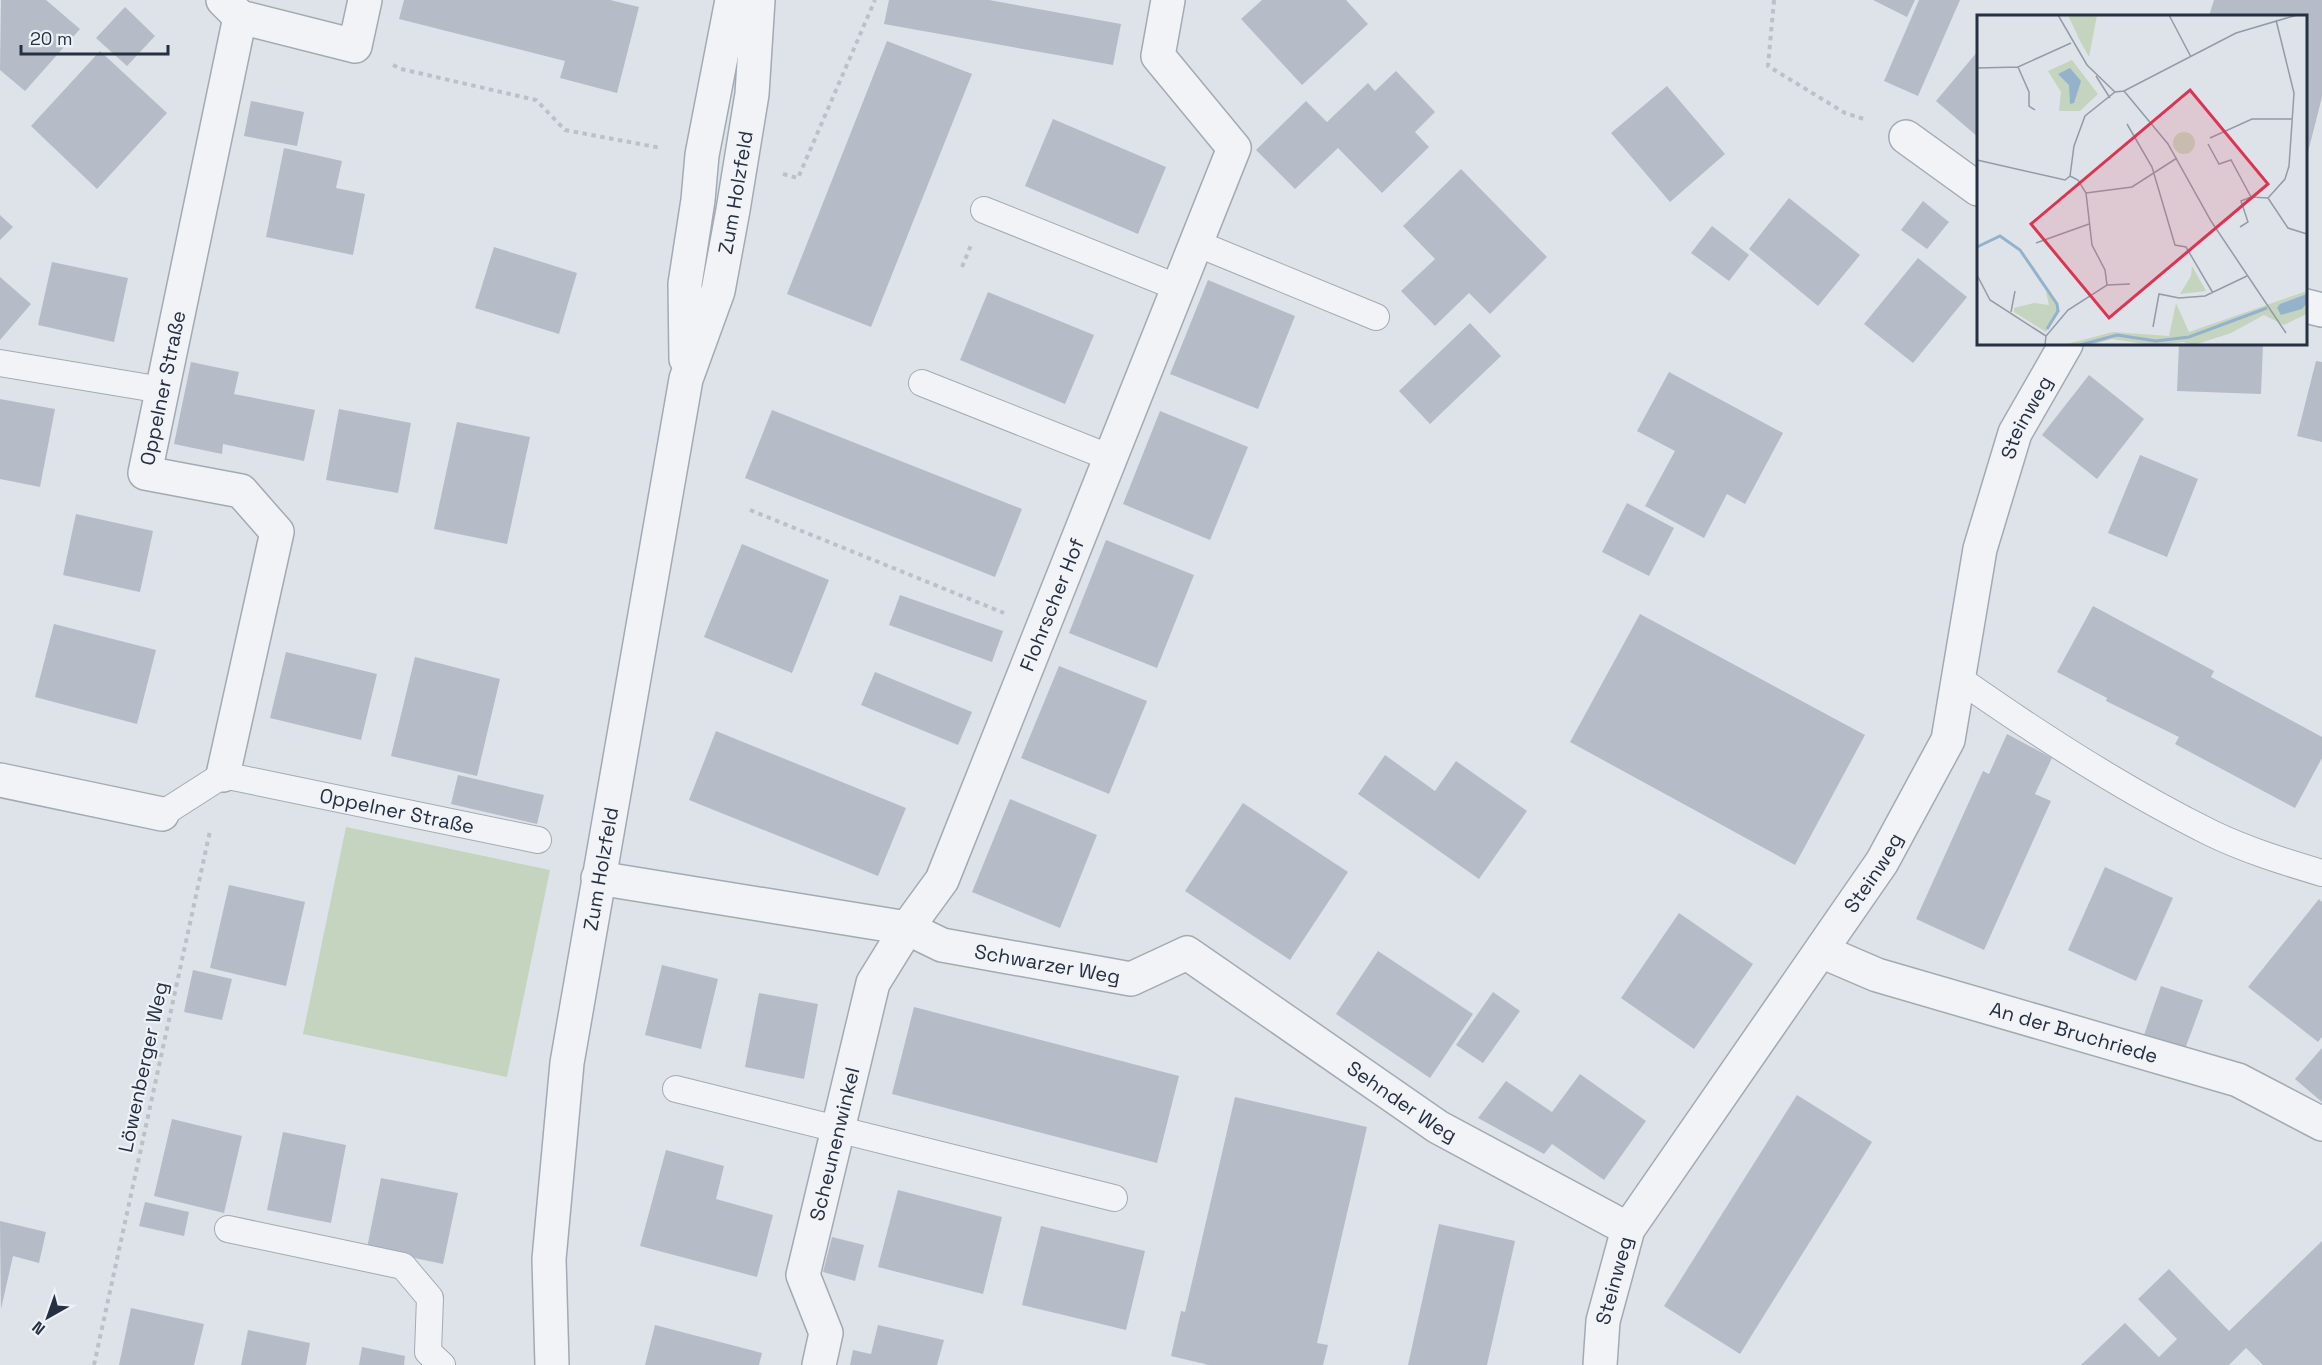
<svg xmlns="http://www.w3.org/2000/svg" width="2322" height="1365" viewBox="0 0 2322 1365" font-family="'Space Grotesk',sans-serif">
<rect width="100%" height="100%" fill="#dee3e9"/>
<polygon fill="#c4d4be" points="346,827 550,870 507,1077 303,1034"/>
<g fill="#b5bcc7">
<polygon points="1,0 46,0 80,29 25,91 0,70"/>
<polygon points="404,0 610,0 639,7 617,93 560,78 565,61 399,19"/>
<polygon points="889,0 989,0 1121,24 1113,65 884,24"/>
<polygon points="1262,0 1346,0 1368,24 1302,85 1241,19"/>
<polygon points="1873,0 1915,0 1907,17"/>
<polygon points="1919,0 1960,0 1918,96 1884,81"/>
<polygon points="2214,0 2322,0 2322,97 2306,160 2306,16 2209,16"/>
<polygon points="125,7 155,36 127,66 96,38"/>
<polygon points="887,41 972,74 871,327 787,294"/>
<polygon points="100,51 167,113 97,189 31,126"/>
<polygon points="1978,51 1978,137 1936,101"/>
<polygon points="1396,71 1435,112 1415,132 1429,147 1382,193 1338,148 1295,189 1256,150 1306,101 1327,122 1368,83 1375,91"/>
<polygon points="1667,86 1725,154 1670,202 1611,133"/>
<polygon points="251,101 304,112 297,146 244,136"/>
<polygon points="1053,119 1166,167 1138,234 1025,186"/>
<polygon points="284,148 342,161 336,188 365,194 353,255 266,237"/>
<polygon points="1461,169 1547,257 1490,314 1469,293 1435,326 1401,291 1435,259 1403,226"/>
<polygon points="1789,198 1860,255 1818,306 1749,249"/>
<polygon points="1923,201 1949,222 1927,249 1901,230"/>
<polygon points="0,215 13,227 0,240"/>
<polygon points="1712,226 1749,255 1729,281 1691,253"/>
<polygon points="494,247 577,273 559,334 475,308"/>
<polygon points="1918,258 1967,297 1913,363 1864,324"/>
<polygon points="52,262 128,278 114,342 38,325"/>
<polygon points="0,277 31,304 0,340"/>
<polygon points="1208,280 1295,316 1258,409 1170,374"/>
<polygon points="988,292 1094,335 1065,404 960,360"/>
<polygon points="1470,323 1501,356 1430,424 1399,391"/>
<polygon points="2179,344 2263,344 2261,394 2177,391"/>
<polygon points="2316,361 2322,362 2322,442 2297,436"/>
<polygon points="191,362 239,372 234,394 315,410 304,461 223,444 222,454 174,444"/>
<polygon points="1669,372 1783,433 1745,504 1727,494 1704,538 1645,506 1675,451 1637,431"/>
<polygon points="2089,375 2144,419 2097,479 2042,435"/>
<polygon points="0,399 55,409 40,487 0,479"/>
<polygon points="339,409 411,423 398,493 326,480"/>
<polygon points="772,410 1022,509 995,577 745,478"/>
<polygon points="1160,411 1248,447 1210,540 1123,504"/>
<polygon points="457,422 530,437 507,544 434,529"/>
<polygon points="2140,455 2198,479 2167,557 2108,533"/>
<polygon points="1627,503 1674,528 1649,576 1602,552"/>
<polygon points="76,514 153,531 140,592 63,575"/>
<polygon points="1106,540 1194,575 1157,668 1069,633"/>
<polygon points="742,544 829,580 792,673 704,637"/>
<polygon points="900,595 1003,631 992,662 889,625"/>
<polygon points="2093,606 2214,671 2211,677 2322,737 2322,758 2295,808 2175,744 2179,737 2106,701 2107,698 2057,672"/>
<polygon points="1640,614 1865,735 1795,865 1570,742"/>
<polygon points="54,624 156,650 137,724 35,697"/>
<polygon points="286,652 377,674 361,740 270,718"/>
<polygon points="415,657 500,679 477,776 391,756"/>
<polygon points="1059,666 1147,701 1109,794 1021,758"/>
<polygon points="875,672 972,712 958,745 861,705"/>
<polygon points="716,731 906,808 878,876 689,800"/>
<polygon points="2007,734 2052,758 2035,794 2051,801 1984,950 1916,919 1983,771 1989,774"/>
<polygon points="1385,755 1435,791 1456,761 1527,811 1479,879 1358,794"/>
<polygon points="458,775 544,795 537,824 451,804"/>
<polygon points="1010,799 1097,835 1060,928 972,892"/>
<polygon points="1243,803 1348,872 1290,960 1185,891"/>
<polygon points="2105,867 2173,898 2136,981 2068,950"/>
<polygon points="229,885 305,902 286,986 210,968"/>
<polygon points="2319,899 2322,902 2322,1037 2318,1042 2248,987"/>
<polygon points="1679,913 1753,964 1694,1049 1621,998"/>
<polygon points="1378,951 1473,1014 1430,1078 1336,1014"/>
<polygon points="662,965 718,979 701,1049 645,1035"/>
<polygon points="193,970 232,979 222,1020 184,1012"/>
<polygon points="2161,986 2203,1000 2185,1049 2144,1035"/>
<polygon points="1493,992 1520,1011 1483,1063 1456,1045"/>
<polygon points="759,993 818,1004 804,1079 745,1067"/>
<polygon points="914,1007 1179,1076 1157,1163 892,1094"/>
<polygon points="2322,1048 2322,1102 2295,1079"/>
<polygon points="1580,1074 1646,1121 1604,1180 1552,1144 1544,1154 1478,1118 1506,1081 1552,1112"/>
<polygon points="1797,1095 1872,1142 1740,1354 1664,1306"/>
<polygon points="1235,1097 1367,1127 1317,1343 1328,1345 1323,1365 1209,1365 1171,1356 1181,1311 1185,1312"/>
<polygon points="172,1119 242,1136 224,1213 154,1196"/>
<polygon points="283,1132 346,1145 331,1223 267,1210"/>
<polygon points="666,1150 724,1166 716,1199 773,1215 757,1277 640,1246"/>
<polygon points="381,1178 458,1193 443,1264 367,1248"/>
<polygon points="898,1190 1002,1217 983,1294 878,1267"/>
<polygon points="145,1202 189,1212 184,1236 139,1226"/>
<polygon points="0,1221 46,1232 39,1263 13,1256 1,1309"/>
<polygon points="1439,1224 1515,1241 1487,1365 1408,1365"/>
<polygon points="1041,1226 1145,1251 1126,1330 1022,1305"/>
<polygon points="832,1237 864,1245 855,1281 823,1272"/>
<polygon points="2322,1241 2322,1365 2263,1365 2246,1348 2229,1365 2081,1365 2125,1323 2159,1357 2177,1339 2138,1299 2169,1269 2229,1331"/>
<polygon points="131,1308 204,1324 194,1365 119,1365"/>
<polygon points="655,1325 762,1353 759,1365 645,1365"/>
<polygon points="878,1325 944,1340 937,1365 850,1365 853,1350 871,1354"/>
<polygon points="248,1330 310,1343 306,1365 241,1365"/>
<polygon points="362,1347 405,1356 404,1365 359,1365"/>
</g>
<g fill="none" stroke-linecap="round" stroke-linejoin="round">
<g stroke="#a3aab4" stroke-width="28">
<g id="lane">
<polyline points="984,210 1179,288"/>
<polyline points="1196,243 1376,317"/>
<polyline points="0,363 162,390"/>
<polyline points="922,383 1111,458"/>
<path d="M1958,678C2039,735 2122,789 2211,833C2246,850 2285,862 2322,873"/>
<path id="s1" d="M162,814L223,775L538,840"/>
<polyline points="676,1089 1114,1198"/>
<polyline points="228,1229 403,1266 430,1298 428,1352 442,1365"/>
</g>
</g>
<g stroke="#a3aab4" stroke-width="36">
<g id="street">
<polyline points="223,0 240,17 355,46 365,0"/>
<polyline points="1906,137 1978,189"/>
<polyline points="2306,306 2322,310"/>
<polyline points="686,359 685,284 698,200 702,155 732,0"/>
<path id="s2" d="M223,775L277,532L241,491L145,473L240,17"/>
<polyline points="0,780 162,814"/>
<path id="s3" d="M598,878L907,928L942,945L1131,979L1187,953L1438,1127L1628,1229"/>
<path id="s4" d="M1821,951L1877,975L2238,1080L2322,1124"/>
<path id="s5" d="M552,1365L549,1259L567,1063L686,379L718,291L733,210L752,94L758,0"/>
<path id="s6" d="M819,1365L826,1333L803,1275L873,983L907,928L942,880L1234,148L1158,56L1168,0"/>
<path id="s7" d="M1600,1365L1603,1321L1628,1229L1882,862L1948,740L1980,549L2015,433L2066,344"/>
</g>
</g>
<g stroke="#bcc0c8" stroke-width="4" stroke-dasharray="4.5 4.5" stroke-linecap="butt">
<polyline points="1774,0 1768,66 1845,113 1867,120"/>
<polyline points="393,65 401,69 536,100 565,130 661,148"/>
<polyline points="783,174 798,178 875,0"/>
<polyline points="962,267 971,245"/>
<polyline points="750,510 1004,613"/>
<polyline points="94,1365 210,831"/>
</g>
<use href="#lane" stroke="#f1f3f7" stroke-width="26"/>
<use href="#street" stroke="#f1f3f7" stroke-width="33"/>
</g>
<g text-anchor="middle" stroke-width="4.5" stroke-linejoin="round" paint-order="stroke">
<g font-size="20" fill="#253042" stroke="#eef2f7">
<text dy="7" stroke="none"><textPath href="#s5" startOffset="1191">Zum Holzfeld</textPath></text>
<text dy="7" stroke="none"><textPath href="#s2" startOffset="488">Oppelner Straße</textPath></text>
<text dy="7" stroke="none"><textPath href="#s7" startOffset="1058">Steinweg</textPath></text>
<text dy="7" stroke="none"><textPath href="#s6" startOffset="816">Flohrscher Hof</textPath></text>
<text dy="7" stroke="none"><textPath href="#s1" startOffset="250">Oppelner Straße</textPath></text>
<text dy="7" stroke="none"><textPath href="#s5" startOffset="500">Zum Holzfeld</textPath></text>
<text dy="7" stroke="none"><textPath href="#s7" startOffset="572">Steinweg</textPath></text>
<text dy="7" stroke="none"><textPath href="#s3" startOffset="459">Schwarzer Weg</textPath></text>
<text dy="7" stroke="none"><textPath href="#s4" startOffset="266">An der Bruchriede</textPath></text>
<text transform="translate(143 1067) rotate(-78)" y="7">Löwenberger Weg</text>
<text dy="7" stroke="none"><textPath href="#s3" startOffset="867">Sehnder Weg</textPath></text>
<text dy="7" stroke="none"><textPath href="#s6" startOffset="230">Scheunenwinkel</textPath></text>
<text dy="7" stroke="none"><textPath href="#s7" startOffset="86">Steinweg</textPath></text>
</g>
</g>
<g transform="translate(1977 15)">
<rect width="330" height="330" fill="#dee3e9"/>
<path d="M91,0H120L112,42L103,26ZM95,45L121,79L103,96H82L84,77L71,56ZM196 128a11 11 0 1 1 22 0a11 11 0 1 1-22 0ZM215,251L229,276L203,279L214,261ZM73,276L83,296L69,317L37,297V293L57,288L72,290L69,277ZM330,276V299L319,304L307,310L287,300L254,318L217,330L206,327L175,330L135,324L114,330H86L136,317L192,321L199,288L212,317Z" fill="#c4d4be"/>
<path d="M93,53L104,66L97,88L93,89L92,70L81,59ZM330,279V288L325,294L304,300L300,293L303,289Z" fill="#95b2cd"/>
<path fill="none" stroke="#95b2cd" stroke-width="3" d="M0,232L23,221L43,235L80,289L81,296L70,314M103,330L140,320L179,326L212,322L290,293"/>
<path fill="none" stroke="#949ba6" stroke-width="1.5" d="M81,0L110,50L138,77M192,0L214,42M41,52L52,77V91L58,95M0,53L41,52L94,28M119,61L133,83M147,76L191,129L234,206L309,318M150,109L175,152L198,230L209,232L236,278M233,123L275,104H315M231,129L242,149L254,145L274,182M0,145L88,165L93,161L97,131L108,101L138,77L147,76L259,18L320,0M93,161L101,165L109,178L115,230L128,255L130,270M109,178L155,172L200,143M291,183L311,213L330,219M263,212L271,207L264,186L274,182L291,183L308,164L312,151L317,78L299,5M59,228L112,209M0,260L13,285L69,321M34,297L38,276M176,312L182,279L202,283L228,281L270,261M68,330L69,321L91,295L130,270L153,269"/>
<path fill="#dc3553" fill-opacity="0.15" stroke="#dc3553" stroke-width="3" d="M213,75L291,169L132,303L54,209Z"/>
<rect width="330" height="330" fill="none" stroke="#253042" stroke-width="3"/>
</g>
<g transform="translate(48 1317) rotate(220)" stroke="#eef2f7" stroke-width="4.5" paint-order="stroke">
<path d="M0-4.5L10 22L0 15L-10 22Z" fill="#253042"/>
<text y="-9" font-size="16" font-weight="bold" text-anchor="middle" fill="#253042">N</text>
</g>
<path d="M21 45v9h147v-9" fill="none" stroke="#253042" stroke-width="3"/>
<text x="30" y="45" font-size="18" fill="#253042" stroke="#eef2f7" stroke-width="4.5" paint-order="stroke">20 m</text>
</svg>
